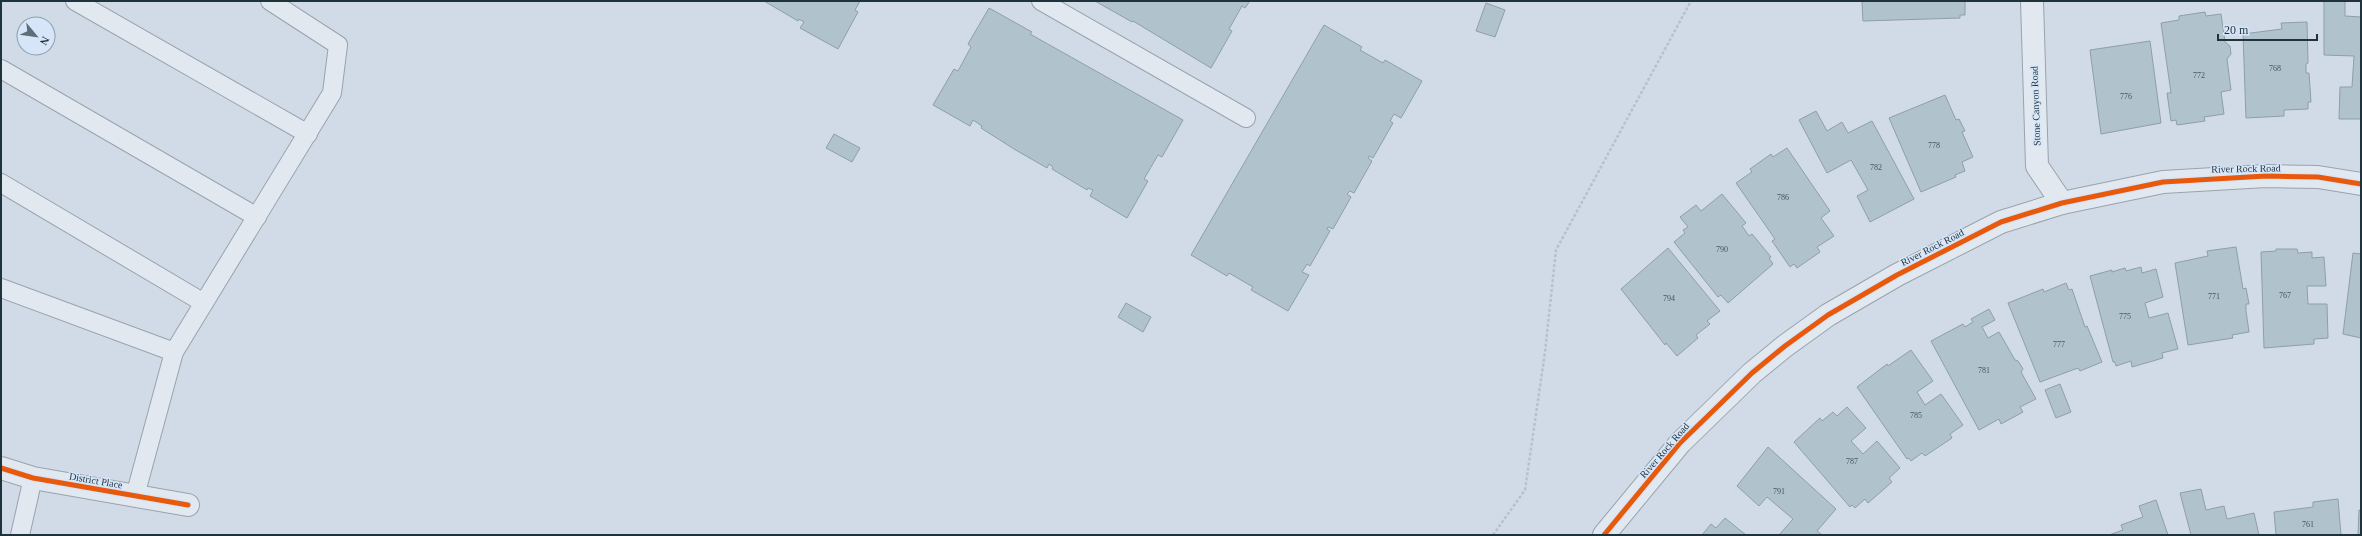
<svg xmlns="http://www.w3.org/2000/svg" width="2362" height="536" viewBox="0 0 2362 536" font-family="Georgia,serif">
<rect width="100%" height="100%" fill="#d0dbe7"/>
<g fill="#b0c2cc" stroke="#8e9fa8">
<polygon points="764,1 860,1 855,10 858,12 838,49 800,28 804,22 799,19 798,21"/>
<polygon points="1095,1 1250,1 1245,8 1242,6 1229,29 1232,31 1211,68 1133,21 1132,22"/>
<polygon points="1862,1 1965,1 1965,15 1960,15 1960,18 1863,21"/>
<polygon points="2324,1 2345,1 2345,16 2361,17 2361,119 2339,119 2340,87 2352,87 2354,56 2324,55"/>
<polygon points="1486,3 1505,10 1495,37 1476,31"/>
<polygon points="989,8 1032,32 1030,34 1183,120 1162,157 1158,155 1144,179 1148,181 1127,218 1090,196 1093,190 1088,188 1087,190 1052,169 1053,167 1049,164 1047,168 1014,149 981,128 982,126 973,120 970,126 933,105 954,69 958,71 971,47 968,44"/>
<polygon points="2205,12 2206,16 2221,14 2225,42 2230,46 2231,54 2227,59 2231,90 2221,92 2224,114 2204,117 2205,121 2177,125 2176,120 2171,121 2167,93 2171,93 2161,23 2179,20 2179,16"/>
<polygon points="2307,22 2308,63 2306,64 2306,73 2309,73 2311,102 2308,102 2308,109 2284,110 2284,116 2246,118 2243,34 2282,29 2281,23"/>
<polygon points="1324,25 1362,47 1360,50 1383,63 1385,60 1422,81 1401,118 1394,114 1390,121 1393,123 1373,158 1369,156 1368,158 1372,161 1354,193 1350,191 1347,194 1351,197 1333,229 1328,227 1327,229 1330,231 1310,266 1307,264 1302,272 1309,275 1288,311 1251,290 1253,287 1229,273 1227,276 1191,255"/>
<polygon points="2150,41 2161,123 2101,134 2090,50"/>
<polygon points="1945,95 1956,120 1959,119 1965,131 1962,132 1973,157 1962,162 1965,171 1955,175 1956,177 1921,192 1889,118"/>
<polygon points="1816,111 1827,131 1842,122 1848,133 1872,121 1914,199 1870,222 1857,196 1868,190 1851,160 1827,173 1799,120"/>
<polygon points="834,134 860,148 852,162 826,148"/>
<polygon points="1787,148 1830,211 1821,218 1834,236 1817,247 1820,252 1797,268 1794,264 1790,267 1772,241 1775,239 1736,183 1752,172 1750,169 1771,154 1773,157"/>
<polygon points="1722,194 1746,223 1742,226 1749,236 1752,234 1771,257 1769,258 1773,264 1728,303 1721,295 1718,297 1674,242 1685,233 1683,230 1688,227 1680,217 1696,205 1701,211"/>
<polygon points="2236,247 2243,289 2246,288 2249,304 2246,304 2246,311 2249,332 2232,335 2233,338 2188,345 2175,263 2208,256 2207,251"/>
<polygon points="1668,248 1720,311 1707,321 1710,324 1696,335 1698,338 1677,356 1666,343 1665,345 1621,289"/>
<polygon points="2276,249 2297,249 2298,253 2312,252 2312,258 2324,257 2326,286 2307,286 2308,304 2327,304 2328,338 2314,339 2314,344 2264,348 2261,252 2276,251"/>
<polygon points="2353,253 2361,254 2361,338 2343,334"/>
<polygon points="2141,267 2142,273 2156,269 2163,297 2145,303 2149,318 2168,313 2178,349 2162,353 2163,358 2132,367 2131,361 2116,366 2115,362 2113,362 2090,276 2112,270 2112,272 2125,268 2126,271"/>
<polygon points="2066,283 2069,290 2072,289 2085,327 2087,326 2102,362 2080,371 2078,368 2040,382 2008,303 2043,289 2044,292"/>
<polygon points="1126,303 1151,317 1143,332 1118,317"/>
<polygon points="1989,309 1995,320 1982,327 1988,338 1999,332 2015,360 2018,361 2023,369 2021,372 2036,399 2020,407 2023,412 2001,424 1999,419 1979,430 1931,341 1963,324 1965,327 1973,322 1971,319"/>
<polygon points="1911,350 1933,381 1917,392 1925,405 1941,394 1963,425 1950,434 1952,438 1925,456 1922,453 1911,461 1909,458 1907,459 1857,387 1887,364 1888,366"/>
<polygon points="2060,384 2071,412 2056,418 2045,390"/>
<polygon points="1847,407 1866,428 1851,441 1863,454 1877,441 1900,468 1889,478 1892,482 1868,503 1865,499 1855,508 1852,505 1850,507 1794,442 1820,418 1822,421 1833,412 1837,416"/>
<polygon points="1768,447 1836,509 1817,531 1822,535 1779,535 1793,519 1767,497 1759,506 1737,486"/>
<polygon points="2201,489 2206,510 2224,506 2227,519 2254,513 2259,535 2191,535 2180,493"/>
<polygon points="2338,499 2341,535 2276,535 2274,512 2313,507 2313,502"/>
<polygon points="2156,500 2168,535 2109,535 2123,530 2121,525 2143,517 2139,506"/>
<polygon points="2359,510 2361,510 2361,535 2358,535"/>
<polygon points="1725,518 1746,535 1702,535 1711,524 1716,528"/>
</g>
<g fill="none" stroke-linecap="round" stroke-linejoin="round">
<g stroke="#98a3ad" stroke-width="20">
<g id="lane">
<polyline points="75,1 308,134"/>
<polyline points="1041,1 1246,118"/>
<polyline points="1,69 257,217"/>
<polyline points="1,183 204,303"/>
<polyline points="1,288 174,352"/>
<polyline points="135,496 174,352 332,93 338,45 270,1"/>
<polyline points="20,535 33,478"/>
</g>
</g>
<g stroke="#98a3ad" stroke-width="24">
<g id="street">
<polyline points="2032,1 2037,166 2062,203"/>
<polyline points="1,468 33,478 188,505"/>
<polyline points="1604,535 1680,443 1752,373 1785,346 1828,315 1897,275 2001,222 2062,203 2163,182 2266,176 2318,177 2361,184"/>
</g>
</g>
<polyline stroke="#b8c1c8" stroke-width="2.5" stroke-dasharray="3 2" stroke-linecap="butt" points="1493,535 1525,490 1545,352 1556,250 1691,1"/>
<use href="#lane" stroke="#e2e8ef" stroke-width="18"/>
<use href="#street" stroke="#e2e8ef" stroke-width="22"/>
<g stroke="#d6e5f8" stroke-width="8">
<g id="cycleway">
<polyline points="1,468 33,478 188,505"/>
<polyline points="1604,535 1680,443 1752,373 1785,346 1828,315 1897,275 2001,222 2062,203 2163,182 2266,176 2318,177 2361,184"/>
</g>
</g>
<use href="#cycleway" stroke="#e8590c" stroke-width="5"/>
</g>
<g text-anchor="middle" stroke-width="3" stroke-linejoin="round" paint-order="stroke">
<g font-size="8" fill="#435761">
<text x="2275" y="71">768</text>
<text x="2199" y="78">772</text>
<text x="2126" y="99">776</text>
<text x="1934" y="148">778</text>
<text x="1876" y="170">782</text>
<text x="1783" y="200">786</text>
<text x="1722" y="252">790</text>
<text x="2285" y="298">767</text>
<text x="2214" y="299">771</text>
<text x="1669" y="301">794</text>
<text x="2125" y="319">775</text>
<text x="2059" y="347">777</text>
<text x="1984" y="373">781</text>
<text x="1916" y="418">785</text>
<text x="1852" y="464">787</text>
<text x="1779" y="494">791</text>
<text x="2308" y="527">761</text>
</g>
<g font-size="10" fill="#1f333d" stroke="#d6e5f8">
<text transform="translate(2035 106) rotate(-92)" y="4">Stone Canyon Road</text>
<text transform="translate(2246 168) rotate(-1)" y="4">River Rock Road</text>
<text transform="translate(1932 247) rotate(-27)" y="4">River Rock Road</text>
<text transform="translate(1664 450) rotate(-49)" y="4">River Rock Road</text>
<text transform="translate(96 480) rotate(10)" y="4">District Place</text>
</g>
</g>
<rect width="2362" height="536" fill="none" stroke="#1f333d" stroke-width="4"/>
<g transform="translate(36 36) rotate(119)"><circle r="19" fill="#d6e5f8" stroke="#8d9ead"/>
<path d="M0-3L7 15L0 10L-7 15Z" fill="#5d6e78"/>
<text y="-6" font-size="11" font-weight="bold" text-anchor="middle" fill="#1f333d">N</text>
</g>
<path d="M2218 34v6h99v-6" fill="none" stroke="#1f333d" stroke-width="2"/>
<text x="2224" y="34" font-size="12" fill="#1f333d" stroke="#d6e5f8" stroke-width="3" paint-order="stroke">20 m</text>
</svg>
